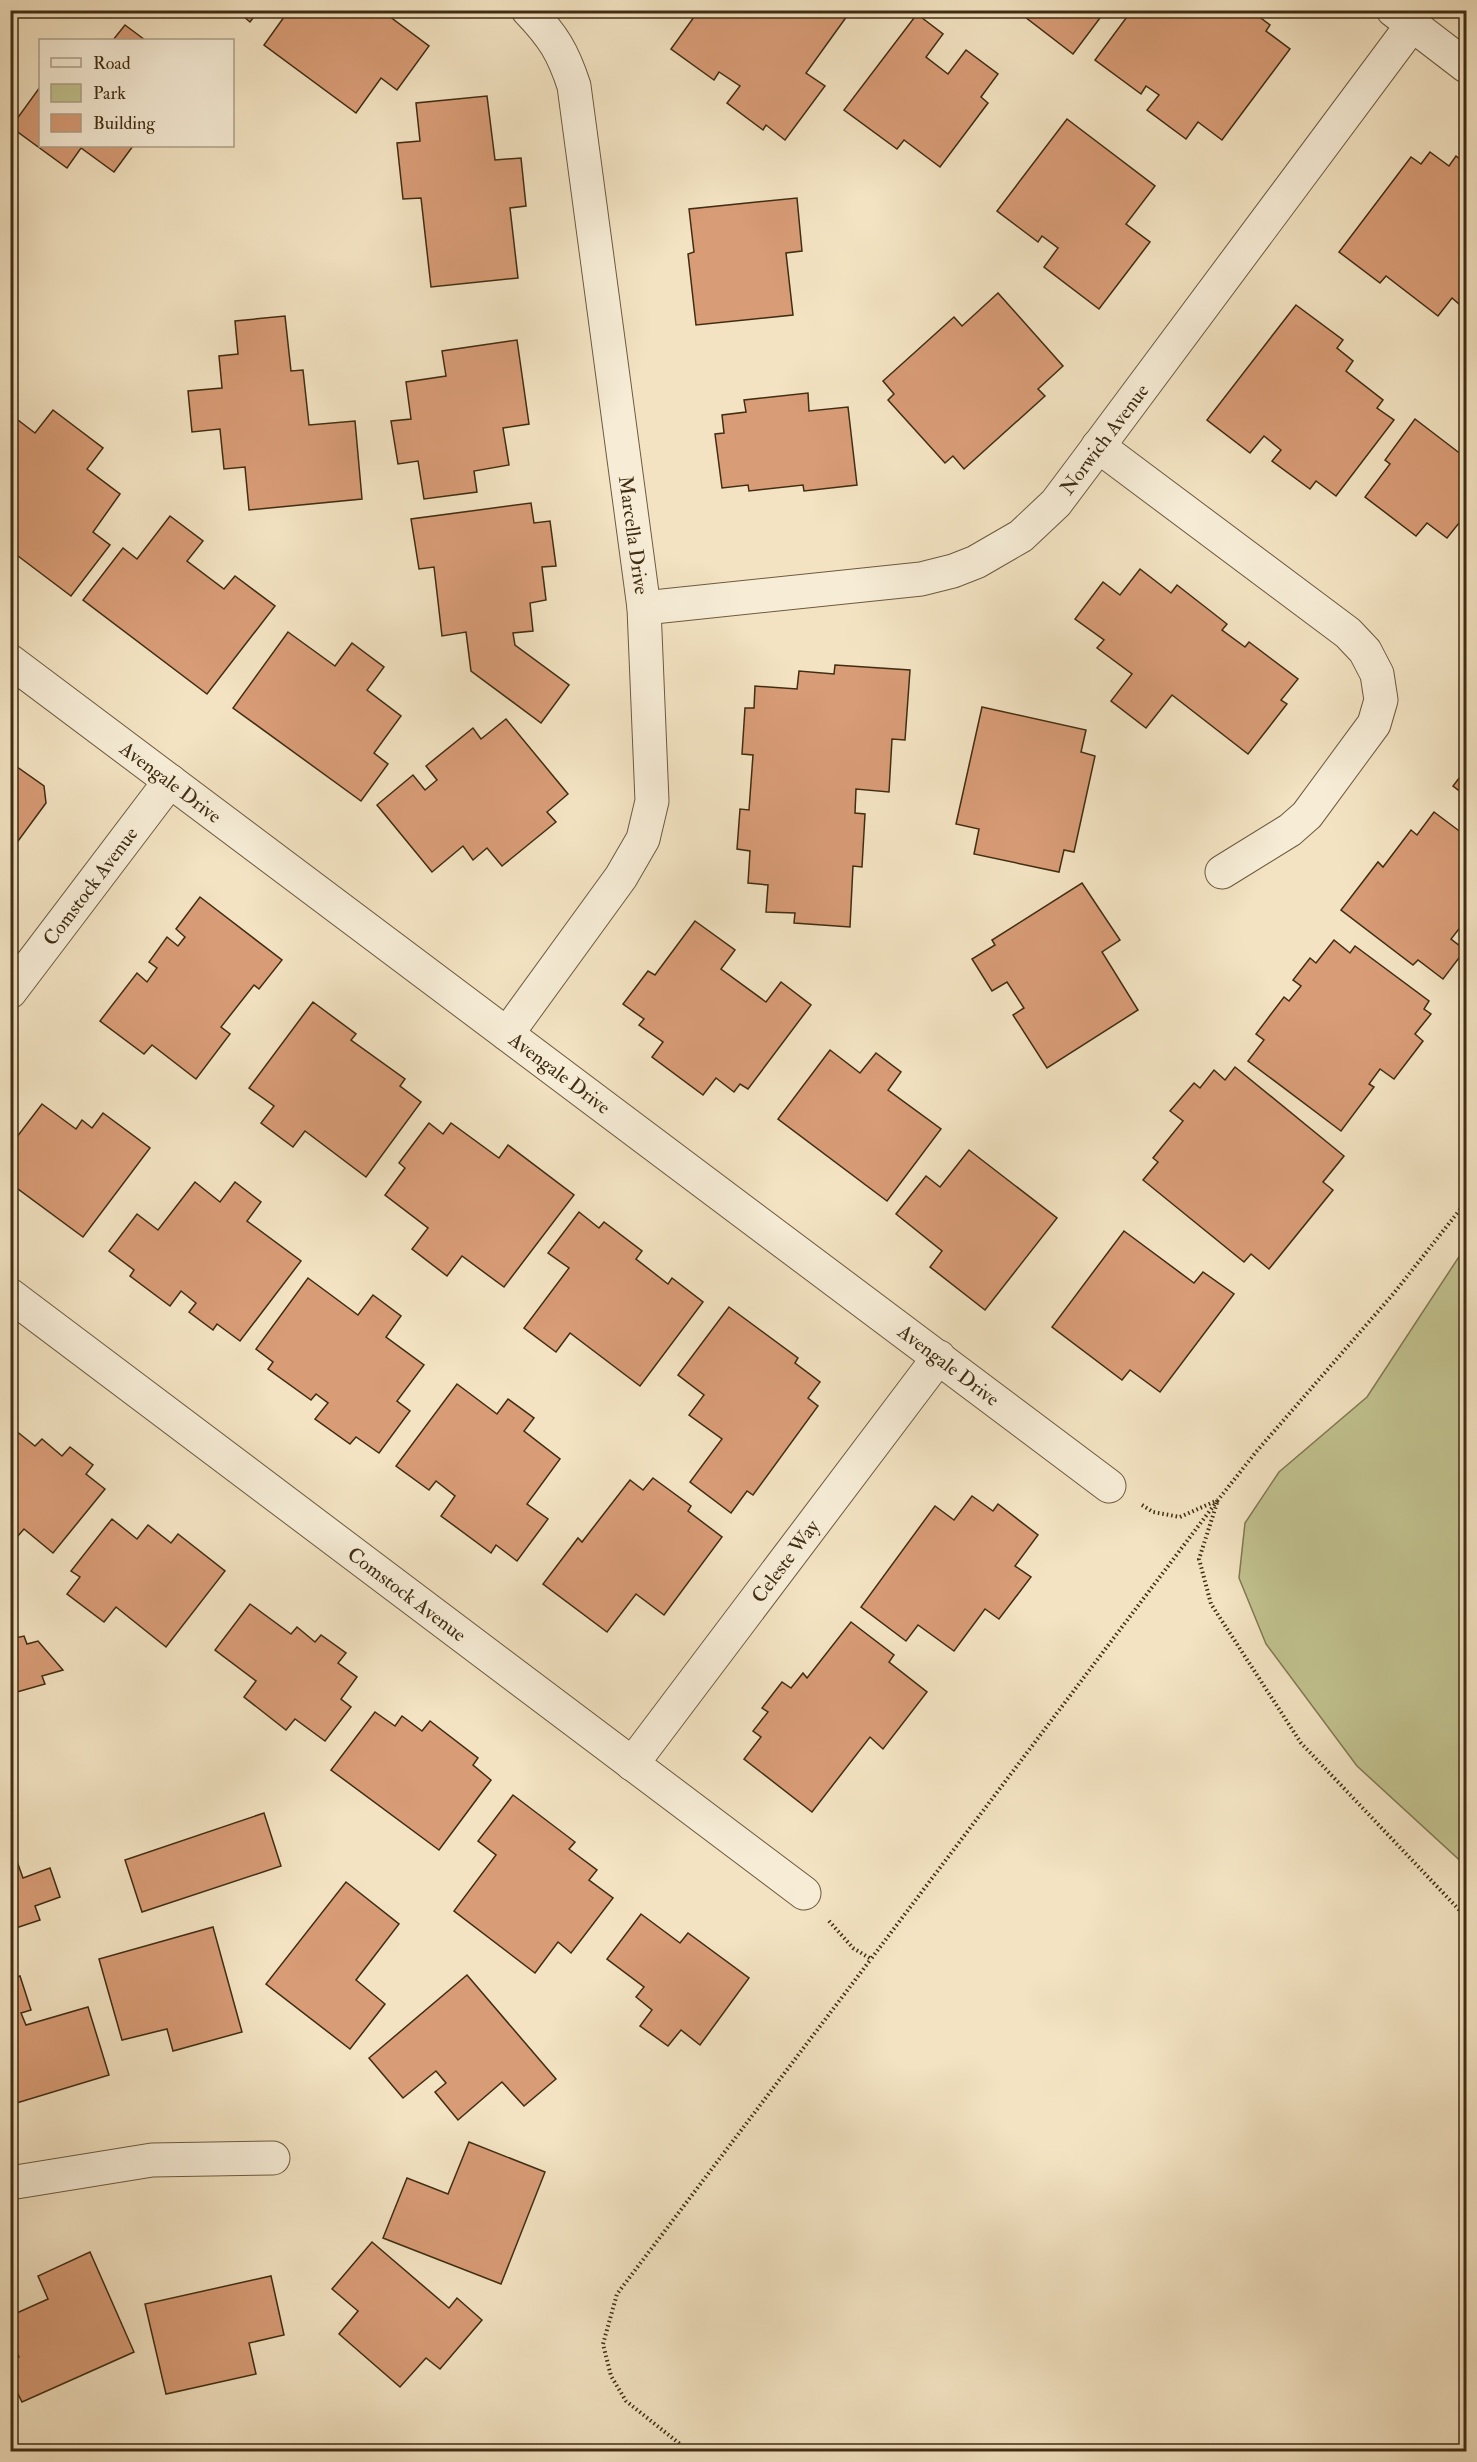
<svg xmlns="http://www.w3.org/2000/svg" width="1477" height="2462" viewBox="0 0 1477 2462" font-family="'IM FELL Double Pica',serif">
<rect width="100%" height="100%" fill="#f3e3c2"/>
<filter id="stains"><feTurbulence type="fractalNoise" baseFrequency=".00333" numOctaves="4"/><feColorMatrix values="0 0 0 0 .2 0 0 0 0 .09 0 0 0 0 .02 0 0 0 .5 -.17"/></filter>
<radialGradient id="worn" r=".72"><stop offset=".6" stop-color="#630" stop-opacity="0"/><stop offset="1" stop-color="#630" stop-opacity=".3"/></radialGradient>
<polygon fill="#c1c28f" stroke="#807851" stroke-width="1.5" points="1466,1246 1466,1866 1357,1766 1266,1644 1239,1578 1245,1523 1279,1472 1367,1397"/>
<g fill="#d89c76" stroke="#402d13" stroke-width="1.5">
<polygon points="236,10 259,10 250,22"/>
<polygon points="289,10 387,10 385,13 429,46 397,90 381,78 356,113 264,45"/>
<polygon points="699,10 840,10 847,16 806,73 825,86 785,140 766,125 763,130 727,103 740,86 719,72 714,80 671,49"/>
<polygon points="1016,10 1106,10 1073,54"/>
<polygon points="1132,10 1250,10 1270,25 1266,31 1290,49 1222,140 1198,122 1186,139 1147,110 1159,95 1146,86 1141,94 1095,60"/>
<polygon points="917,14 943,34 926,57 948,74 966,50 998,74 981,97 988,103 940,167 904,140 897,149 844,110"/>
<polygon points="125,25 145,40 113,40"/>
<polygon points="40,87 40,146 133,146 114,172 81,148 67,168 11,127"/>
<polygon points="487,96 495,160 521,158 526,206 510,208 518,278 431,287 421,198 403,199 397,143 420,141 416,103"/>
<polygon points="1067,119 1155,186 1126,224 1150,242 1099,309 1044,267 1058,248 1042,236 1038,242 997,211"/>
<polygon points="1430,152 1449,166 1456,156 1466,164 1466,310 1452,298 1438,316 1386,276 1380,283 1339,252 1411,157 1421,164"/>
<polygon points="797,198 802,251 786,253 793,315 696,325 688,254 694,252 689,209"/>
<polygon points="998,293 1063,366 1038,389 1045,396 964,469 953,456 945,463 888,400 894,394 883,381 954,317 962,326"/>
<polygon points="1296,305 1343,340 1337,348 1353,361 1346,371 1383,400 1377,408 1394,420 1336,496 1316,481 1310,489 1272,461 1281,450 1264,436 1250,453 1207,420"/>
<polygon points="285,316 291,371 303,370 309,425 355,421 362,499 249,510 245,467 224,469 220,429 192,432 188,391 222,388 219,356 238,354 235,321"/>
<polygon points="517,340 529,424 503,428 509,465 474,471 477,492 424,499 418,461 398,464 391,421 411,419 406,382 446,376 442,351"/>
<polygon points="808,393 809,411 848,407 857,485 804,491 803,485 749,491 748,485 722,488 715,434 724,433 722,415 746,412 744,400"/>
<polygon points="53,410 103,448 87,469 120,494 93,532 110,545 71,596 10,550 10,414 35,433"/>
<polygon points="1415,419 1466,458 1466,529 1459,523 1447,538 1427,523 1416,536 1365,497 1390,464 1385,460"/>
<polygon points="531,503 534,523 550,521 556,566 542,567 546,600 530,603 533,631 513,633 515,645 569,685 541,723 471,671 466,632 442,636 434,567 419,569 411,519"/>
<polygon points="170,516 203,541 187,561 224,589 235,576 275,606 207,694 83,600 123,548 137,559"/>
<polygon points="1140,569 1171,593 1177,585 1227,624 1222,630 1245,647 1249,642 1298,679 1281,700 1287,704 1248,754 1172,695 1146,728 1111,701 1132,674 1097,648 1104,640 1075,619 1103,582 1120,595"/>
<polygon points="288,632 335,666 352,643 384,667 367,690 401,716 374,753 388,764 361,801 233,708"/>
<polygon points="835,665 910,670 905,740 892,739 889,792 856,789 855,813 865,814 862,867 853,866 850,927 794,923 795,913 766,912 768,885 748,883 750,851 737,849 740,809 749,810 753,755 742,754 745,708 754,708 755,686 797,689 799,671 834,674"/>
<polygon points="982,707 1086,730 1081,752 1095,756 1074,852 1064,850 1059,872 974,854 979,829 956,824"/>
<polygon points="506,719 568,794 547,812 556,822 502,866 487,848 473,860 463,846 432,872 377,805 413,775 425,790 437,780 426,766 473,728 481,739"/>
<polygon points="10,762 44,786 46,803 10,852"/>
<polygon points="1466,769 1466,796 1453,786"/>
<polygon points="1434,812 1466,836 1466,920 1451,939 1465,950 1443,979 1418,960 1413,965 1341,910 1378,862 1383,867 1411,830 1417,835"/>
<polygon points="1082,883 1120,940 1102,952 1138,1010 1047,1068 1013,1015 1024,1008 1007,982 992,991 972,959 995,945 992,940"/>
<polygon points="200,897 282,960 259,989 254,985 221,1027 230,1034 196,1079 152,1045 144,1054 100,1021 137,973 147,982 157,968 149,962 167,937 178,946 185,937 176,929"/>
<polygon points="695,921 735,950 721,969 766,1002 781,982 811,1005 748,1089 740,1084 734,1092 716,1078 703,1095 652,1057 663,1042 639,1025 644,1019 623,1004 648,971 655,975"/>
<polygon points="1334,940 1350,953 1355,946 1429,1001 1424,1009 1431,1014 1415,1034 1423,1041 1394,1079 1380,1069 1369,1084 1374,1087 1341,1131 1248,1061 1264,1040 1256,1034 1284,997 1289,1001 1301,986 1293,980 1310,958 1316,963"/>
<polygon points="313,1002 356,1034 351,1040 405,1079 400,1086 421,1102 366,1177 305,1131 293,1147 261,1123 274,1106 249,1088"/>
<polygon points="830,1050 860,1073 876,1053 901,1072 888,1090 941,1129 887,1201 778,1119"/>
<polygon points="1235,1067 1344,1156 1323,1182 1333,1190 1269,1269 1251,1254 1244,1262 1143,1180 1158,1162 1153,1158 1183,1121 1170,1111 1194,1083 1200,1088 1214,1070 1225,1080"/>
<polygon points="42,1104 76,1129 82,1120 92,1128 103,1113 150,1148 83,1237 10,1183 10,1146"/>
<polygon points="429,1123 443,1134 451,1123 499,1158 508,1145 574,1195 504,1287 462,1256 447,1276 412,1249 428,1228 385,1195 405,1168 399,1163"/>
<polygon points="969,1150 1057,1218 985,1310 930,1267 942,1251 896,1214 926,1176 940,1187"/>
<polygon points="195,1182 220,1202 235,1182 261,1202 247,1221 301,1261 240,1341 217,1324 213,1330 189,1312 196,1303 181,1291 170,1306 130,1276 134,1270 109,1251 137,1214 158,1230"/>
<polygon points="579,1212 599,1228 604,1222 642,1251 636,1259 668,1284 672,1278 703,1302 640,1386 570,1333 556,1352 524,1328 569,1268 548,1253"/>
<polygon points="1124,1231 1194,1283 1203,1272 1234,1294 1160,1392 1130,1370 1122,1380 1052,1327"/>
<polygon points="308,1278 358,1315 373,1295 401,1316 386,1337 424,1365 397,1401 410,1411 379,1453 356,1437 350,1444 315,1419 328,1403 316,1394 311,1400 268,1369 273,1362 256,1349"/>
<polygon points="729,1307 798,1358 795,1363 820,1382 808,1398 818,1406 753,1495 747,1491 731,1513 690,1482 722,1439 689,1415 704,1395 678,1375"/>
<polygon points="457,1384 497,1414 508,1399 534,1418 524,1431 560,1459 527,1504 548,1519 517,1561 496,1545 491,1553 441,1516 455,1496 436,1481 429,1490 396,1466"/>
<polygon points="10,1426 35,1446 42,1439 62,1456 70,1447 93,1465 86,1474 105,1489 53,1553 24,1529 10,1545"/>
<polygon points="653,1478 691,1506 688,1511 722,1537 664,1615 636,1594 607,1632 543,1584 578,1538 582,1542 630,1480 643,1490"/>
<polygon points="972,1496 993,1511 998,1504 1038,1535 1015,1566 1031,1577 999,1619 985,1609 954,1651 918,1625 906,1641 861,1607 935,1506 954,1520"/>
<polygon points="112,1519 137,1539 148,1525 171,1543 178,1534 225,1571 166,1647 116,1607 104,1622 67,1594 80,1577 71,1571"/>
<polygon points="250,1604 291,1634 297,1627 315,1642 321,1635 346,1653 338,1663 357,1677 341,1699 351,1707 325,1741 295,1719 286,1730 244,1697 256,1681 215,1650"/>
<polygon points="851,1622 894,1655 889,1662 927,1692 883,1749 870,1737 812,1812 744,1759 761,1737 753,1731 768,1712 762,1708 782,1682 791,1688 803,1673 807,1678"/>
<polygon points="24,1636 27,1644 38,1641 63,1670 42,1676 45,1684 10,1694 10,1639"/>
<polygon points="375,1712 395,1726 402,1716 422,1731 430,1721 478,1758 473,1765 491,1780 439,1850 331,1770"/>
<polygon points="513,1795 575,1842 569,1849 597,1870 589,1880 613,1898 571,1953 558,1942 535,1973 454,1911 496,1855 478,1841"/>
<polygon points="264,1813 281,1866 142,1912 125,1860"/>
<polygon points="10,1842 23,1878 50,1868 60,1897 35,1906 40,1920 10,1930"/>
<polygon points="346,1882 399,1924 356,1980 385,2004 350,2049 266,1984"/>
<polygon points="641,1914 680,1943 688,1933 749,1978 700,2045 681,2030 668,2046 640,2026 652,2010 636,1997 644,1987 607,1959"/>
<polygon points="213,1927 242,2032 173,2051 167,2029 122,2040 99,1959"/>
<polygon points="467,1975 556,2079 524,2106 502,2082 458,2120 435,2092 446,2083 436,2071 403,2098 369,2058"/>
<polygon points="20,1976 31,2010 21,2013 26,2025 88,2007 109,2075 10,2105 10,1979"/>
<polygon points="469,2142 545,2172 501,2284 383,2238 407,2178 448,2194"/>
<polygon points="372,2242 449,2308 457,2298 482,2320 440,2369 426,2358 400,2387 339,2334 358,2311 332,2289"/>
<polygon points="90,2252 134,2352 22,2402 10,2378 10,2361 19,2357 10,2338 10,2316 48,2299 38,2276"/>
<polygon points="271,2276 284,2335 249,2343 256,2374 166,2394 145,2304"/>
</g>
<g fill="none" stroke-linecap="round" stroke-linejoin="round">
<g stroke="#6d5a3f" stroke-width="35">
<g id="street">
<polyline points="1393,10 1466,66"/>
<polyline points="1098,446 1348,633 1365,651 1377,674 1381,700 1374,724 1307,815 1290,830 1222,872"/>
<polyline points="644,608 921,579 953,571 976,562 1021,536 1056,503 1083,467 1412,25"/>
<polyline points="10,661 1109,1486"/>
<polyline points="10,992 170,781"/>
<path d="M507,1034L621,877L643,839L652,801L644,608L574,86C563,52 553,36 528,10"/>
<polyline points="10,1295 804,1893"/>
<polyline points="632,1764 939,1357"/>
<polyline points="10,2183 152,2160 273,2158"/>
</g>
</g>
<g stroke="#402d13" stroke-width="4" stroke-dasharray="1.5 3" stroke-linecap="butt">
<polyline points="1217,1503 1199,1559 1211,1604 1301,1743 1466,1917"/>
<polyline points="1142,1505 1153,1512 1180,1517 1218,1500 1256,1452 1394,1293 1466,1202"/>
<polyline points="829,1921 853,1948 871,1959 1218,1500"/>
<polyline points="690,2452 626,2401 611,2376 603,2344 617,2294 871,1959"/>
</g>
<use href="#street" stroke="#f7edd7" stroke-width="33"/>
</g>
<g text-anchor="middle" stroke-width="6" stroke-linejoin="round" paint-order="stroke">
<g font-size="20" fill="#402d13" stroke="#f7edd7">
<text transform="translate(1104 439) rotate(-53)" y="7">Norwich Avenue</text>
<text transform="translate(634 535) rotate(82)" y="7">Marcella Drive</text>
<text transform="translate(171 782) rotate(37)" y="7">Avengale Drive</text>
<text transform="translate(90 886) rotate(-53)" y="7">Comstock Avenue</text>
<text transform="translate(560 1073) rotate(37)" y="7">Avengale Drive</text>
<text transform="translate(949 1365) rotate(37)" y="7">Avengale Drive</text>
<text transform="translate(785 1561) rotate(-53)" y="7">Celeste Way</text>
<text transform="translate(407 1594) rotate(37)" y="7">Comstock Avenue</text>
</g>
</g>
<rect width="1477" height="2462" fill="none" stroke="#f3e3c2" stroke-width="36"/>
<rect x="12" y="12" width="1453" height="2438" fill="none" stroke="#402d13" stroke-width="3"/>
<rect x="18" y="18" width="1441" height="2426" fill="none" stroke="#402d13" stroke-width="1.5"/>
<rect x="39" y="39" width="195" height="108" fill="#f7edd7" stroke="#aea089" stroke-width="1.5"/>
<rect x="51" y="58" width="30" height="9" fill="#f7edd7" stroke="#aea089" stroke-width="1.5"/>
<text x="93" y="69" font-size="18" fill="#402d13">Road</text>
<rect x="51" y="84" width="30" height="18" fill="#c1c28f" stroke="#aea089" stroke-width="1.5"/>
<text x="93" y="99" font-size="18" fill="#402d13">Park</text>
<rect x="51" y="114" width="30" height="18" fill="#d89c76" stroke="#aea089" stroke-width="1.5"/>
<text x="93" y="129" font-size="18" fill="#402d13">Building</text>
<rect width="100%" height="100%" filter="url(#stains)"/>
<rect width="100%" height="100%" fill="url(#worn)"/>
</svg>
